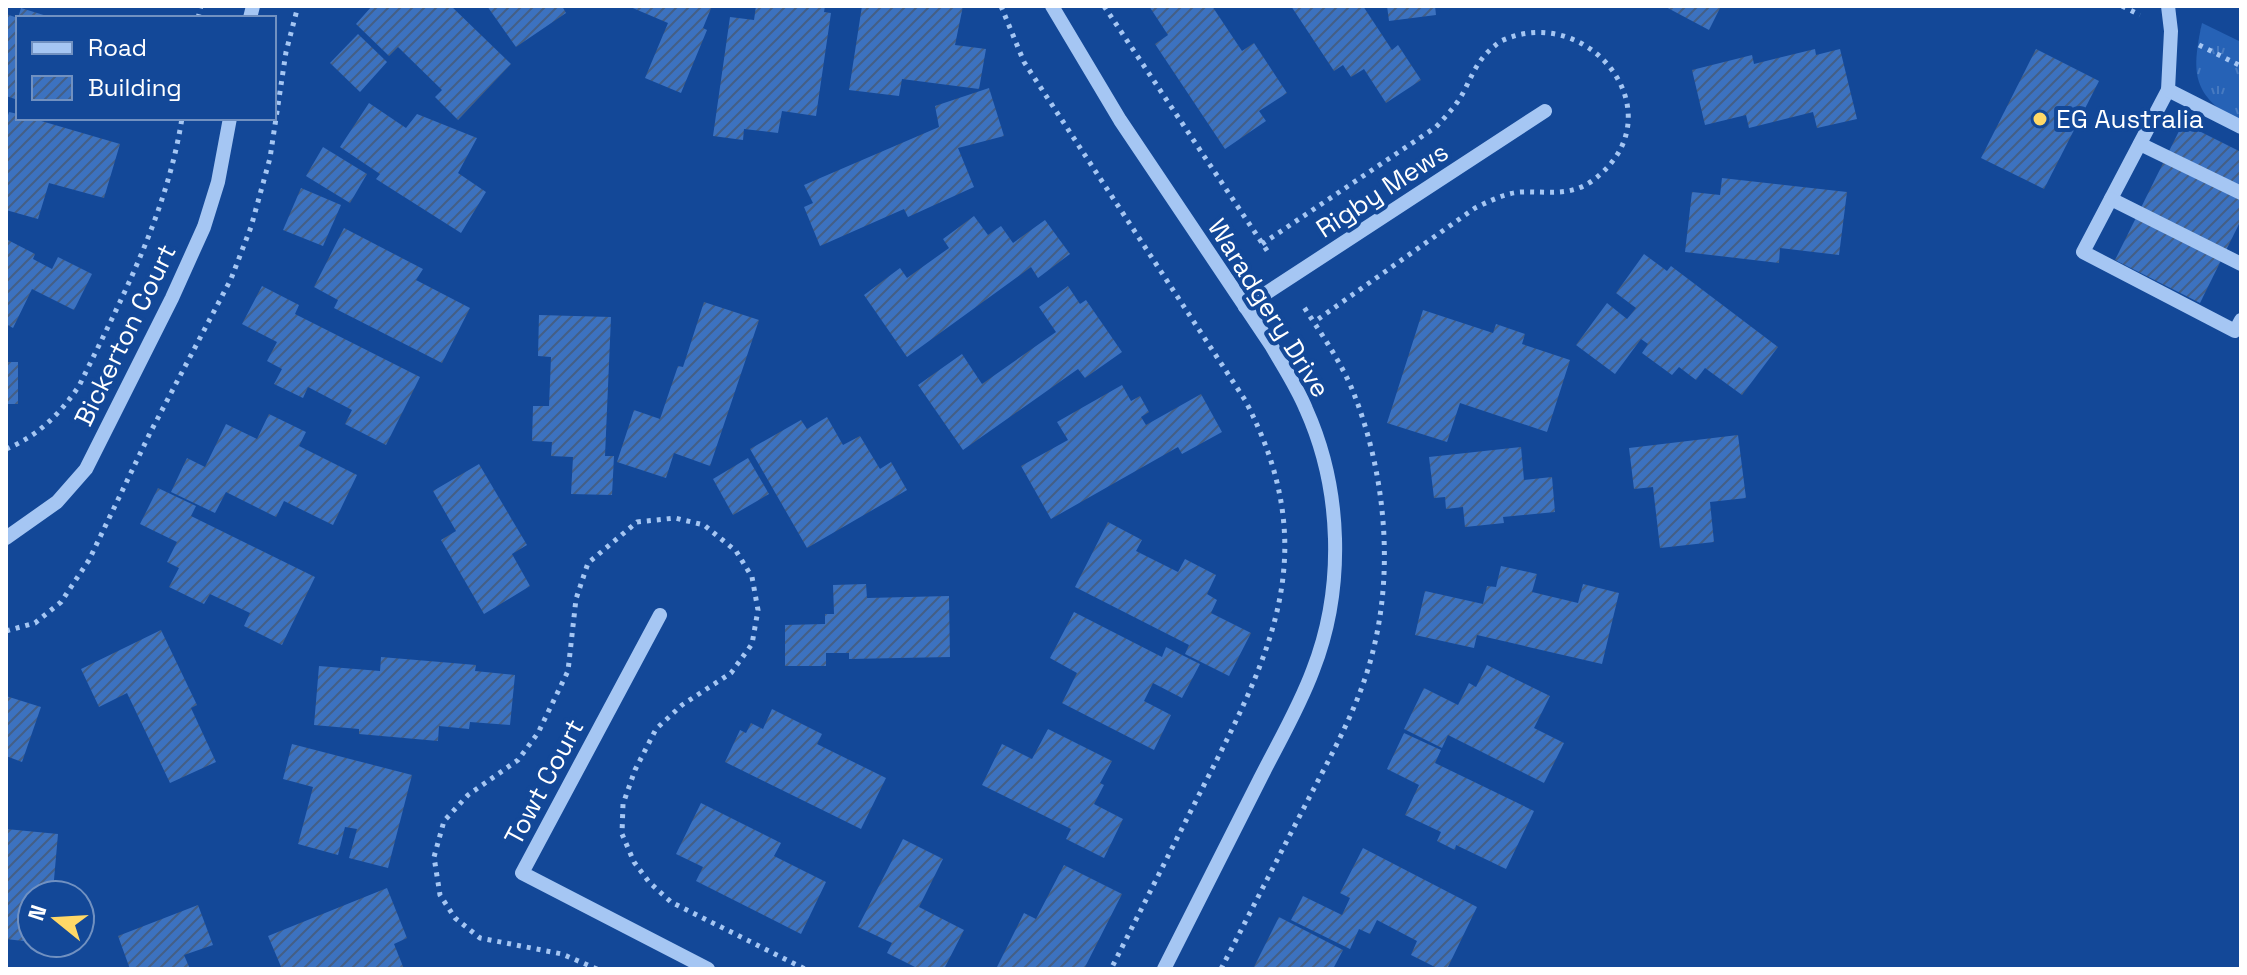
<svg xmlns="http://www.w3.org/2000/svg" width="2247" height="975" viewBox="0 0 2247 975" font-family="'Space Grotesk',sans-serif">
<defs>
<pattern id="grass-tufts" width="24" height="20" patternUnits="userSpaceOnUse" patternTransform="scale(2)"><rect width="24" height="20" fill="#2662b6"/><path d="M3 7l-1-3M5 7V3M7 7l1-3M15 17l-1-3M17 17v-4M19 17l1-3" fill="none" stroke="#477ac1"/></pattern>
<pattern id="building-hatch" width="6" height="6" patternUnits="userSpaceOnUse" patternTransform="scale(2)"><rect width="6" height="6" fill="#3c72c0"/><path d="M-1 1l2-2M0 6l6-6M5 7l2-2" fill="none" stroke="#445f86"/></pattern>
</defs>
<rect width="100%" height="100%" fill="#134898"/>
<path fill="url(#grass-tufts)" d="M2202,23L2241,42V123C2192,96 2191,74 2202,23Z"/>
<g fill="url(#building-hatch)">
<polygon points="372,6 451,6 511,64 458,120 435,97 442,90 398,47 389,56 356,24"/>
<polygon points="487,6 562,6 566,13 516,47"/>
<polygon points="628,6 712,6 703,28 707,30 681,93 645,78 668,23"/>
<polygon points="756,6 825,6 824,12 831,13 816,116 782,111 778,133 744,129 743,140 713,136 730,17 754,20"/>
<polygon points="862,6 963,6 955,45 986,49 979,89 902,79 899,96 849,90"/>
<polygon points="1149,6 1212,6 1242,51 1254,43 1287,93 1259,111 1266,121 1225,149 1155,44 1168,35"/>
<polygon points="1291,6 1363,6 1392,50 1398,45 1421,80 1386,103 1364,69 1351,77 1343,65 1334,71"/>
<polygon points="1387,6 1435,6 1436,15 1389,21"/>
<polygon points="1664,6 1721,6 1709,30"/>
<polygon points="21,8 50,17 50,18 18,18"/>
<polygon points="6,14 18,18 18,100 6,96"/>
<polygon points="358,34 387,62 360,92 330,63"/>
<polygon points="1815,49 1816,55 1840,49 1857,119 1817,128 1813,112 1749,128 1746,115 1705,125 1692,70 1752,55 1754,64"/>
<polygon points="2036,49 2099,81 2044,189 1981,158"/>
<polygon points="989,88 1004,136 958,148 974,187 908,217 904,209 820,246 804,207 813,203 804,185 939,127 935,106"/>
<polygon points="369,103 406,128 417,114 477,138 458,173 486,192 461,233 376,179 380,174 340,147"/>
<polygon points="9,112 18,114 18,118 31,118 120,144 104,198 49,183 38,219 6,210 6,122"/>
<polygon points="2183,123 2241,152 2241,220 2200,303 2115,260"/>
<polygon points="323,147 367,174 350,203 306,176"/>
<polygon points="1722,178 1847,192 1839,255 1780,248 1779,263 1685,252 1692,192 1720,195"/>
<polygon points="301,188 341,205 323,246 283,230"/>
<polygon points="974,216 988,235 1001,226 1013,243 1045,220 1070,254 1038,278 1031,267 907,357 864,295 900,268 907,278 949,248 943,239"/>
<polygon points="344,228 423,269 416,280 470,308 442,363 334,308 338,300 314,287"/>
<polygon points="6,239 35,254 33,259 52,269 58,257 92,274 74,310 32,289 13,328 6,324"/>
<polygon points="1644,254 1667,271 1671,266 1778,347 1742,395 1705,368 1696,380 1679,367 1672,375 1642,353 1648,344 1641,339 1615,374 1576,345 1607,303 1627,319 1636,308 1616,293"/>
<polygon points="262,286 299,305 295,314 420,377 386,445 345,424 352,410 308,387 303,398 274,384 282,369 267,361 277,342 242,324"/>
<polygon points="1068,286 1080,304 1086,300 1122,352 1085,378 1078,369 963,450 918,385 962,354 982,384 1056,332 1039,307"/>
<polygon points="704,302 759,320 710,466 674,453 666,478 617,462 634,410 660,419 678,366 683,367"/>
<polygon points="1423,310 1493,333 1496,324 1525,334 1522,344 1570,360 1547,432 1460,403 1447,442 1387,423"/>
<polygon points="539,315 611,317 605,456 614,456 612,495 571,494 573,457 551,456 552,442 532,441 533,406 549,406 551,357 538,356"/>
<rect x="6" y="362" width="12" height="42"/>
<polygon points="1122,385 1131,401 1140,396 1149,412 1141,417 1146,425 1201,394 1222,432 1182,454 1178,447 1051,519 1021,466 1068,440 1057,422"/>
<polygon points="269,414 306,432 299,446 357,475 333,525 284,501 276,517 226,492 215,513 171,492 187,458 205,467 226,424 257,439"/>
<polygon points="827,417 843,445 860,436 880,469 891,462 907,490 807,548 750,449 801,420 807,429"/>
<polygon points="1738,435 1746,498 1710,502 1714,542 1660,548 1653,487 1634,489 1629,448"/>
<polygon points="1521,447 1524,480 1552,477 1555,512 1503,517 1504,523 1465,527 1463,507 1446,509 1445,497 1434,498 1429,457"/>
<polygon points="748,458 769,494 733,515 713,479"/>
<polygon points="479,464 527,545 512,554 530,586 484,614 441,540 456,531 433,491"/>
<polygon points="158,488 196,506 191,516 315,577 282,645 244,626 250,613 210,594 204,604 169,587 179,568 167,562 177,542 140,524"/>
<polygon points="1108,522 1142,540 1136,551 1178,572 1185,559 1216,575 1207,594 1217,600 1211,613 1251,633 1229,676 1185,654 1189,645 1075,587"/>
<polygon points="1501,566 1537,574 1532,592 1578,603 1583,584 1619,593 1602,664 1477,635 1474,648 1415,635 1425,591 1483,604 1487,586 1496,587"/>
<polygon points="866,584 867,598 949,596 950,657 849,659 849,653 826,653 826,666 785,666 785,625 825,624 825,614 834,614 833,585"/>
<polygon points="1074,612 1162,657 1166,647 1200,664 1182,698 1153,683 1144,701 1171,715 1154,750 1062,703 1077,673 1050,658"/>
<polygon points="161,630 197,705 191,708 216,762 170,783 127,693 99,707 81,669"/>
<polygon points="381,657 476,665 475,671 515,675 510,725 470,722 469,729 439,726 438,741 359,734 359,729 314,725 319,666 380,671"/>
<polygon points="1487,665 1550,696 1534,728 1564,743 1544,783 1448,735 1442,748 1404,729 1424,688 1458,705 1469,683 1476,687"/>
<polygon points="6,696 41,707 22,762 6,756"/>
<polygon points="772,709 822,734 817,744 886,778 861,829 725,762 740,730 746,733 751,723 763,729"/>
<polygon points="1048,729 1112,761 1100,783 1104,785 1094,804 1123,819 1104,858 1066,839 1071,829 982,785 1002,744 1032,759"/>
<polygon points="1404,733 1441,750 1435,763 1534,811 1506,869 1456,845 1455,850 1437,841 1441,832 1405,815 1419,785 1387,769"/>
<polygon points="292,744 412,775 388,868 349,858 357,829 345,827 338,855 298,844 313,787 283,779"/>
<polygon points="701,803 781,843 774,856 826,882 801,934 696,881 703,867 676,854"/>
<polygon points="6,829 58,834 53,891 76,893 76,895 32,895 32,942 6,939"/>
<polygon points="903,839 943,859 919,907 964,930 944,969 919,969 887,953 892,943 858,927"/>
<polygon points="1363,848 1477,907 1447,969 1439,969 1411,955 1417,941 1377,920 1370,934 1359,929 1350,949 1291,920 1303,896 1342,915 1350,898 1340,893"/>
<polygon points="1064,865 1122,894 1084,969 996,969 1024,913 1036,919"/>
<polygon points="387,888 407,938 394,944 404,969 357,969 356,967 350,969 282,969 268,936"/>
<polygon points="198,905 213,945 184,955 190,969 130,969 118,936"/>
<polygon points="1279,917 1343,950 1333,969 1253,969"/>
</g>
<g fill="none" stroke-linecap="round" stroke-linejoin="round">
<g stroke="#a5c6f3" stroke-width="5" stroke-dasharray="4 6" stroke-linecap="butt">
<path d="M1001,6L1024,62L1245,400C1323,549 1274,648 1204,785C1173,846 1142,908 1111,969"/>
<polyline points="1104,6 1270,255"/>
<polyline points="2122,6 2140,15"/>
<polyline points="198,18 201,6"/>
<polyline points="2199,45 2241,66"/>
<path d="M1262,244L1436,127C1447,115 1458,104 1465,89C1476,67 1480,56 1501,41C1589,0 1681,116 1592,181C1569,197 1547,191 1521,192C1505,193 1490,201 1475,208L1314,322"/>
<path d="M6,449C38,436 60,414 79,386C121,300 167,214 182,118"/>
<polyline points="6,631 35,623 61,602 89,560 150,433 231,279 251,227 270,158 286,52 298,6"/>
<polyline points="597,969 562,954 480,938 455,918 440,895 434,857 444,821 468,795 518,760 538,733 568,671 576,599 588,563 637,522 675,518 704,525 736,551 752,577 758,610 752,644 731,673 682,705 656,729 635,770 623,804 622,834 634,862 649,882 671,902 805,969"/>
<path d="M1221,969C1251,911 1280,854 1310,796C1334,750 1361,701 1373,651C1394,568 1385,473 1354,394C1342,363 1320,332 1302,304"/>
</g>
<g stroke="#a5c6f3" stroke-width="14">
<path d="M1052,6L1120,120L1271,345C1283,366 1297,387 1306,409C1342,489 1345,588 1313,670C1299,708 1278,743 1260,779C1228,842 1196,906 1164,969"/>
<polyline points="2168,6 2171,31 2168,90 2083,252 2235,331 2241,320"/>
<polyline points="250,18 253,6"/>
<polyline points="2168,90 2241,127"/>
<polyline points="2140,144 2241,193"/>
<polyline points="2111,199 2241,264"/>
<polyline points="1245,307 1545,111"/>
<polyline points="6,538 57,502 86,469 172,298 204,227 218,182 230,118"/>
<polyline points="660,615 522,873 708,969"/>
</g>
</g>
<circle fill="#ffd867" stroke="#134898" stroke-width="3" cx="2040" cy="119" r="8"/>
<g text-anchor="middle" stroke-width="8" stroke-linejoin="round" paint-order="stroke">
<g font-size="26" fill="#fff" stroke="#134898" text-anchor="start">
<text x="2056" y="128">EG Australia</text>
</g>
<g font-size="26" fill="#fff" stroke="#134898">
<text transform="translate(1382 190) rotate(-33)" y="9">Rigby Mews</text>
<text transform="translate(1269 308) rotate(58)" y="9">Waradgery Drive</text>
<text transform="translate(125 335) rotate(-64)" y="9">Bickerton Court</text>
<text transform="translate(544 782) rotate(-62)" y="9">Towt Court</text>
</g>
</g>
<rect width="2247" height="975" fill="none" stroke="#ffffff" stroke-width="16"/>
<rect x="16" y="16" width="260" height="104" fill="#134898" stroke="#7191c1" stroke-width="2"/>
<rect x="32" y="42" width="40" height="12" fill="#a5c6f3" stroke="#7191c1" stroke-width="2"/>
<text x="88" y="56" font-size="24" fill="#ffffff">Road</text>
<rect x="32" y="76" width="40" height="24" fill="url(#building-hatch)" stroke="#7191c1" stroke-width="2"/>
<text x="88" y="96" font-size="24" fill="#ffffff">Building</text>
<g transform="translate(56 919) rotate(288)"><circle r="38" fill="#134898" stroke="#7191c1" stroke-width="2"/>
<path d="M0-6L14 30L0 20L-14 30Z" fill="#ffd867"/>
<text y="-12" font-size="22" font-weight="bold" text-anchor="middle" fill="#ffffff">N</text>
</g>
</svg>
